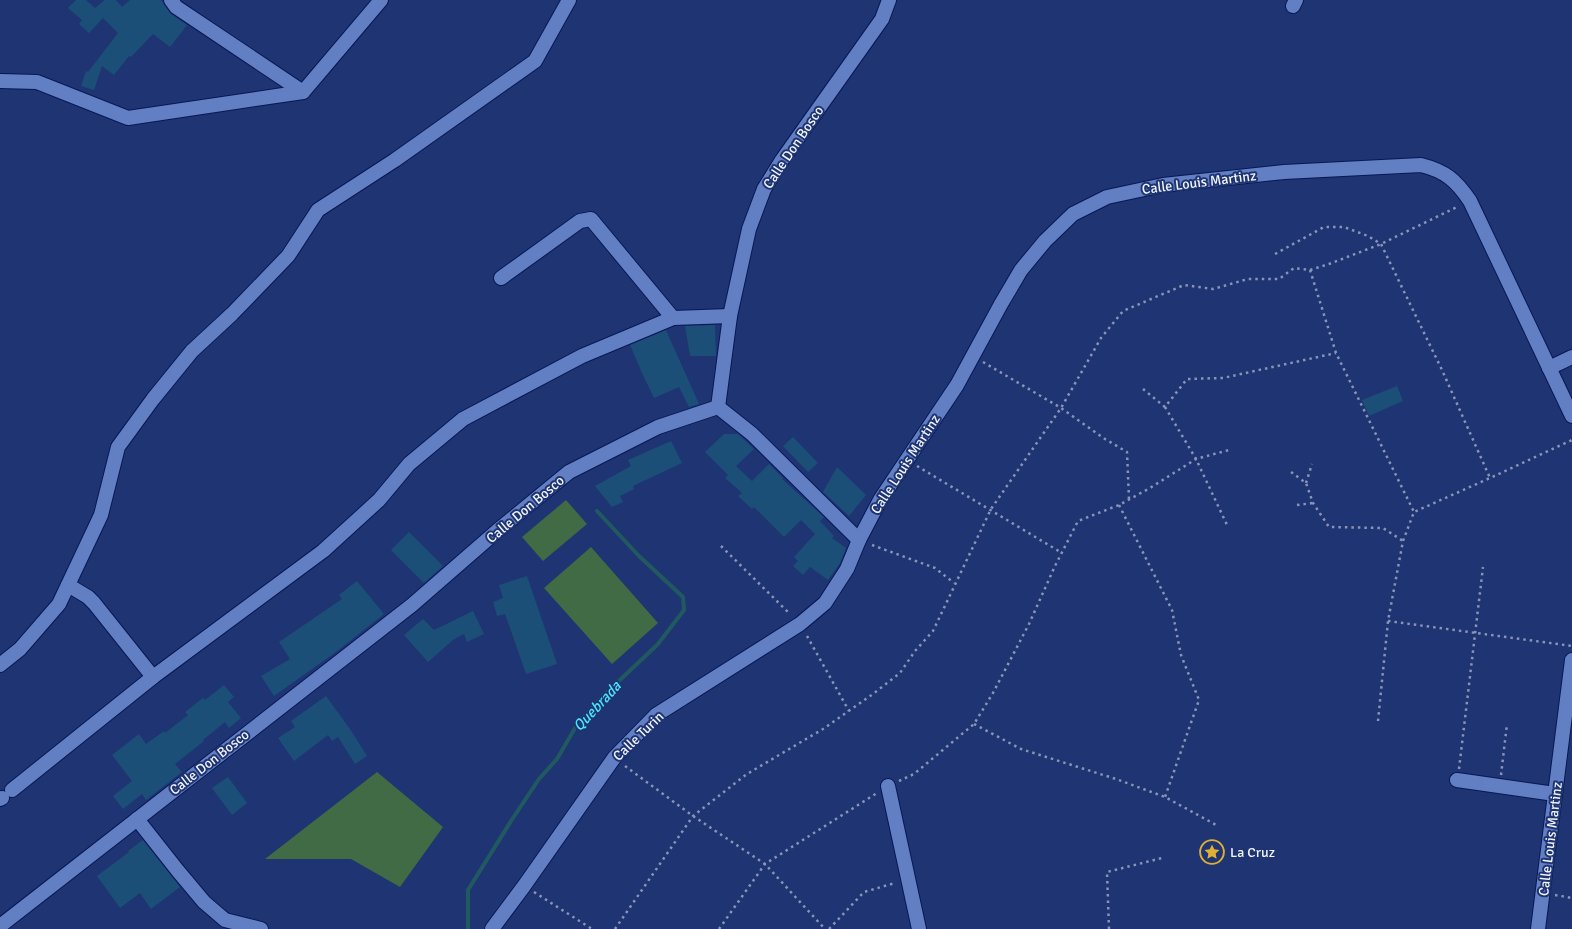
<svg xmlns="http://www.w3.org/2000/svg" width="1572" height="929" viewBox="0 0 1572 929" font-family="Signika,sans-serif">
<rect width="100%" height="100%" fill="#1f3472"/>
<g fill="#406b44">
<polygon points="566,500 587,524 543,561 522,537"/>
<polygon points="591,547 658,623 612,664 544,588"/>
<polygon points="377,772 443,827 400,887 351,859 265,859"/>
</g>
<g fill="none" stroke-linecap="round" stroke-linejoin="round">
<polyline stroke="#205a60" stroke-width="4" points="468,929 468,890 511,821 539,779 557,759 578,723 603,696 658,644 684,610 683,597 639,556 597,511"/>
</g>
<g fill="#1b4f78">
<polygon points="76,0 86,0 95,8 105,0 116,0 122,7 130,0 161,0 171,14 187,25 170,47 153,34 131,57 129,56 114,75 102,66 94,90 81,86 86,71 88,72 118,33 103,18 89,33 79,24 82,20 68,8"/>
<polygon points="715,325 716,356 690,356 685,326"/>
<polygon points="666,330 699,404 689,407 679,387 654,398 642,373 630,345"/>
<polygon points="1397,386 1403,401 1369,416 1362,400"/>
<polygon points="724,434 738,434 754,449 736,466 752,481 769,464 783,478 782,479 824,517 820,521 834,536 832,538 846,548 840,563 828,580 810,567 803,575 793,566 798,561 794,557 815,534 801,520 784,537 754,507 752,509 738,496 742,493 725,478 728,475 705,452"/>
<polygon points="793,437 818,463 808,472 783,446"/>
<polygon points="671,441 682,463 633,486 634,489 620,496 623,502 612,507 595,486 631,466 628,460"/>
<polygon points="837,467 866,495 849,516 823,492"/>
<polygon points="409,532 443,566 424,583 391,550"/>
<polygon points="527,576 557,664 526,674 505,614 497,616 493,602 503,598 499,585"/>
<polygon points="357,581 384,614 336,652 274,696 261,676 290,659 279,642 342,599 339,595"/>
<polygon points="473,611 484,634 467,642 464,634 453,640 428,662 404,635 423,619 434,630"/>
<polygon points="224,685 234,697 228,702 241,718 229,728 225,722 203,740 204,741 175,764 182,772 146,800 142,794 123,809 113,796 132,781 112,755 139,734 146,744 164,731 165,733 188,715 185,712 203,698 205,700"/>
<polygon points="326,696 350,729 367,756 355,764 338,737 332,741 328,735 294,761 278,738 295,727 291,721"/>
<polygon points="228,777 247,803 232,815 212,788"/>
<polygon points="143,840 180,887 151,909 140,893 120,908 97,876 129,852 128,851"/>
</g>
<g fill="none" stroke-linecap="round" stroke-linejoin="round">
<g stroke="#081854" stroke-width="16">
<g id="minor">
<polyline points="171,0 176,7 303,92"/>
<polyline points="1293,6 1296,0"/>
<polyline points="0,81 37,82 128,118 303,92 381,0"/>
<polyline points="501,278 580,221 591,219 673,318"/>
<polyline points="1549,368 1572,357"/>
<polyline points="718,407 752,434 859,540"/>
<polyline points="68,585 88,597 94,603 153,677"/>
<polyline points="0,665 20,649 59,604 101,515 118,447 153,399 192,351 232,314 288,256 318,210 395,160 535,61 569,0"/>
<polyline points="1457,780 1555,794"/>
<polyline points="888,786 919,929"/>
<polyline points="12,790 153,677 323,551 379,500 409,464 463,419 582,356 673,318 730,316"/>
<polyline points="0,799 2,798"/>
<polyline points="137,819 178,871 204,902 225,920 261,929"/>
<polyline points="0,926 412,605 497,531 569,472 658,427 718,407 730,316 749,229 764,189 782,160 882,19 889,0"/>
<path d="M492,929L524,886L614,758L656,715L800,624L825,603L847,569L859,540L880,500L957,385L1001,304L1021,270L1045,241L1073,214L1107,197L1163,185L1284,172L1421,165C1445,171 1456,180 1470,201L1572,416"/>
<polyline points="1538,929 1572,660"/>
</g>
</g>
<g stroke="#8895b7" stroke-width="2.5" stroke-dasharray="2.5 4" stroke-linecap="butt">
<polyline points="1275,254 1324,227 1344,227 1368,236 1381,244 1442,370 1490,478"/>
<polyline points="1310,270 1336,353 1414,512"/>
<polyline points="983,362 1061,408 1105,439 1127,452 1129,499"/>
<polyline points="1143,389 1165,407 1187,379 1223,378 1336,353"/>
<polyline points="1165,407 1196,459 1228,527"/>
<polyline points="917,466 1062,553"/>
<polyline points="1291,472 1306,483 1313,503 1329,527 1383,528 1403,541"/>
<polyline points="1306,483 1312,464"/>
<polyline points="1119,505 1172,610 1181,655 1199,700 1165,797"/>
<polyline points="1297,505 1313,503"/>
<polyline points="872,545 935,568 954,583"/>
<polyline points="721,546 790,614"/>
<polyline points="1388,621 1572,646"/>
<polyline points="807,636 849,711"/>
<polyline points="1378,721 1388,621 1403,541 1414,512 1490,478 1572,440"/>
<polyline points="974,724 1021,749 1116,779 1165,797 1218,826"/>
<polyline points="625,766 693,816 765,864 825,929"/>
<polyline points="1459,769 1483,567"/>
<polyline points="1501,775 1507,724"/>
<polyline points="899,781 914,774 974,724 993,693 1029,624 1055,566 1078,521 1119,505 1150,488 1196,459 1229,450"/>
<polyline points="534,892 592,929"/>
<polyline points="1555,895 1572,898"/>
<polyline points="615,929 693,816 747,774 823,729 873,694 900,673 915,651 933,631 991,509 1061,408 1101,338 1123,311 1184,285 1213,289 1248,279 1279,279 1294,268 1310,270 1329,264 1381,244 1459,206"/>
<polyline points="719,929 765,864 877,793"/>
<polyline points="829,929 864,892 895,883"/>
<polyline points="1109,929 1107,872 1162,858"/>
</g>
<use href="#minor" stroke="#627fc3" stroke-width="14"/>
</g>
<defs>
<g id="sight-ring" transform="scale(1.25)"><circle r="9.5" fill="#1f3472" stroke="#e0b034" stroke-width="1.5"/><path d="M0-6L1.8-2.2L6-1.7L2.9 1.2L3.7 5.4L0 3.3L-3.7 5.4L-2.9 1.2L-6-1.7L-1.8-2.2Z" fill="#e0b034"/></g>
</defs>
<g fill-rule="evenodd">
<use href="#sight-ring" x="1212" y="852"/>
</g>
<g text-anchor="middle" stroke-width="4" stroke-linejoin="round" paint-order="stroke">
<g font-size="14" fill="#f1f5fc" stroke="#1f3472">
<text transform="translate(793 147) rotate(-56)" y="5">Calle Don Bosco</text>
<text transform="translate(1199 182) rotate(-7)" y="5">Calle Louis Martinz</text>
<text transform="translate(905 464) rotate(-57)" y="5">Calle Louis Martinz</text>
<text transform="translate(525 509) rotate(-40)" y="5">Calle Don Bosco</text>
<text transform="translate(638 736) rotate(-44)" y="5">Calle Turin</text>
<text transform="translate(209 762) rotate(-38)" y="5">Calle Don Bosco</text>
<text transform="translate(1550 839) rotate(-83)" y="5">Calle Louis Martinz</text>
</g>
<g font-size="14" fill="#f1f5fc" stroke="#1f3472" text-anchor="start">
<text x="1230" y="857">La Cruz</text>
</g>
<g font-size="15" font-style="italic" fill="#49e7f9" stroke="#1f3472">
<text transform="translate(597 706) rotate(-47)" y="5">Quebrada</text>
</g>
</g>
</svg>
